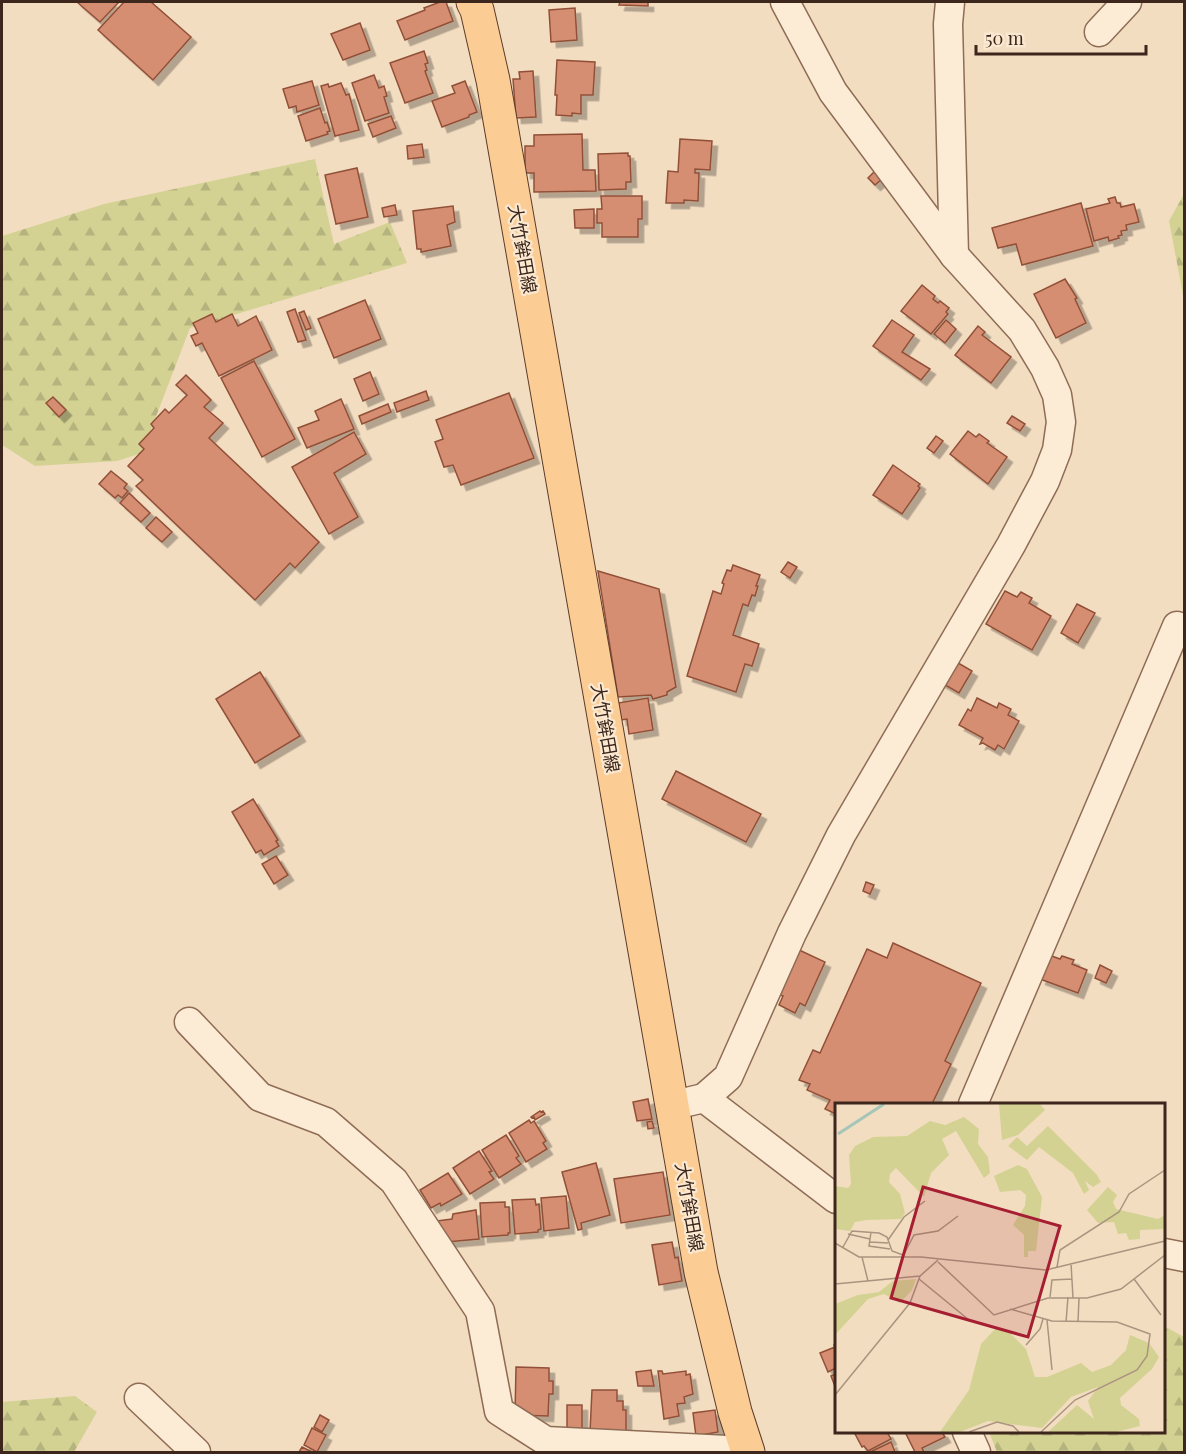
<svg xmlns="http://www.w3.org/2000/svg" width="1186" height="1454" viewBox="0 0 1186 1454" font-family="'Playfair Display','Noto Sans JP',serif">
<defs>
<pattern id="forest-firs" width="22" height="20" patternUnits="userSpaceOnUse" patternTransform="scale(1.5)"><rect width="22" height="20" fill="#d3d293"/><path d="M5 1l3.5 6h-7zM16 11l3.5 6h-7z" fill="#b6b47e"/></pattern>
<filter id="shadow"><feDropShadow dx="5.5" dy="5.5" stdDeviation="0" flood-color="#0004"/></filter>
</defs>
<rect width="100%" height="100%" fill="#f3ddc1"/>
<g fill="url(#forest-firs)">
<polygon points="315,159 334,244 390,222 407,263 190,328 142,453 117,461 35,466 2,445 2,236 104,204"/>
<polygon points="1184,194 1184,300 1169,221"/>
<polygon points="1164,1326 1184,1337 1184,1452 997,1452 989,1432 1164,1432"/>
<polygon points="75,1396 97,1412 74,1452 2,1452 2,1402"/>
</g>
<g fill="#d68e72" stroke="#915038" stroke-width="1.5" filter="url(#shadow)">
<polygon points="77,2 119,2 100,22"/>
<polygon points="124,2 151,2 191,37 153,80 98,30"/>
<polygon points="440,2 446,2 453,21 405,40 397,21 425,10 424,8"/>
<polygon points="620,2 648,2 648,6 619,5"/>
<polygon points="575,8 577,40 551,42 549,10"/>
<polygon points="360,23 370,50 343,60 331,34"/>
<polygon points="424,51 428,63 425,64 427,70 425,71 433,93 405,103 390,63"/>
<polygon points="557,60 595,62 593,95 581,95 581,114 572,113 572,116 556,115 557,95 555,95"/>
<polygon points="533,71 536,117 516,118 513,79 520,79 519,72"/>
<polygon points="374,75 379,88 384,86 387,96 384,97 389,113 365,121 352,83"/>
<polygon points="312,81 319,105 297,112 296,106 289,108 283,89"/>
<polygon points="465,81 477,112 469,115 469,117 442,127 432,101 455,93 452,86"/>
<polygon points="341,83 346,95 349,94 359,130 335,136 321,86 328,84 329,87"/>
<polygon points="320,108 325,123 327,122 330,131 327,132 328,134 306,141 298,116"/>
<polygon points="391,116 396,128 373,137 368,124"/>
<polygon points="582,134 583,170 595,170 596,191 534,192 534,173 525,173 525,146 534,146 534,135"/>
<polygon points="680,139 712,141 710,170 695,169 695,173 699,173 698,201 684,200 684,203 666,203 668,171 678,172"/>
<polygon points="422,144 424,157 408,159 407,146"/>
<polygon points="628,153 628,156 630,156 631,182 626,182 626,189 599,190 598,154"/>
<polygon points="357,168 368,217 336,224 325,175"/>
<polygon points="876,170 883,178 875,185 868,178"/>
<polygon points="601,196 642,196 642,219 638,219 638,237 602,237 602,223 597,223 597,209 602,209"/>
<polygon points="1115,197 1117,203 1120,203 1121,207 1134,204 1139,222 1126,225 1127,230 1121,231 1122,235 1118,236 1119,238 1109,241 1108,237 1094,241 1086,209 1110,203 1108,199"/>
<polygon points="1081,203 1093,246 1022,265 1016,244 998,248 992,228"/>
<polygon points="395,205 397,215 384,217 382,208"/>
<polygon points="453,206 455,222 447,225 451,246 421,252 421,249 417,249 413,211"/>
<polygon points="594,209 594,228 575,228 574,210"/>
<polygon points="1065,279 1077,298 1075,299 1086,323 1056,338 1034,294"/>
<polygon points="922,285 935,296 933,299 938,303 940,301 949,308 946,312 948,314 931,334 901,311"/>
<polygon points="365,300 381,339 334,358 318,319"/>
<polygon points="295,309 306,340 298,342 287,312"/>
<polygon points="304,311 311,328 306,330 299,313"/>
<polygon points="212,314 216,322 232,314 238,326 256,316 272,350 219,376 202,343 196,346 191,336 198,333 193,323"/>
<polygon points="892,320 914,335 902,352 930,369 921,380 873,346"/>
<polygon points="946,320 956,329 945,343 934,334"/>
<polygon points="978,326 985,332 982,335 1011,357 991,383 955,355"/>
<polygon points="254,361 295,439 262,457 221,378"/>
<polygon points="370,372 379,394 363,401 354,379"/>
<polygon points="186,375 211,400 204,407 223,423 209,438 319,542 295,568 290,563 255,600 136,486 143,480 128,466 144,449 139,444 154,428 151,424 165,409 169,413 187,395 176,385"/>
<polygon points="426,391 429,400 397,412 394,403"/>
<polygon points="509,393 534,458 461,485 453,465 444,467 435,442 443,439 436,420"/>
<polygon points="53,397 66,410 59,417 46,403"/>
<polygon points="341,399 354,429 307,448 298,428 319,420 315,411"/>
<polygon points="388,404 391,412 362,424 359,416"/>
<polygon points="1012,416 1025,424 1020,431 1007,423"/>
<polygon points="968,431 976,437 979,434 989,441 987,443 1007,457 988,484 950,454"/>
<polygon points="354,432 366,454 334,473 358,517 329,534 292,467"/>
<polygon points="936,436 943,441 934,453 927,448"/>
<polygon points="893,465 920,484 918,486 920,488 902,514 873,495"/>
<polygon points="111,471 127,484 124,488 128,491 122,498 118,495 115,498 99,484"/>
<polygon points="129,493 150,513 141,522 120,503"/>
<polygon points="156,517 172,532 162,542 146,528"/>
<polygon points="788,562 797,567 790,578 781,572"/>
<polygon points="733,565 760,575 756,586 758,586 755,596 752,595 748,606 743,604 733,635 759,644 752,666 745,664 736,692 687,676 713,591 721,594 724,584 722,583 727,570 731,571"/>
<polygon points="598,571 659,589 676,687 667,692 667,695 653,699 651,695 618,697"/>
<polygon points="1005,591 1017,597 1021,592 1032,598 1029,603 1051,616 1032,650 986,624"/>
<polygon points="1077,604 1095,613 1078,643 1061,633"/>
<polygon points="953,660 972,671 959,693 940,682"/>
<polygon points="260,672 300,736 255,763 216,699"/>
<polygon points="648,698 653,730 629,734 627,719 621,720 618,703"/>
<polygon points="977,698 997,708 999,703 1011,709 1008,715 1019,721 1004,749 998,745 995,750 983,743 980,744 983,738 959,725 968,709 971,711"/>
<polygon points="676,771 761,814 746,842 662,799"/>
<polygon points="253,799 278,840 276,841 279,846 264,855 261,850 256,853 232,812"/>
<polygon points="276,856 288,875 274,884 262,864"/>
<polygon points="866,882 874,885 870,894 863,891"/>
<polygon points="893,943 981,983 945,1061 951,1064 932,1104 836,1104 836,1114 825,1109 830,1100 807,1090 810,1084 799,1080 813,1050 820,1053 867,949 887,958"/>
<polygon points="797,949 825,962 805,1006 800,1003 795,1013 779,1005 783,996 777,994"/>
<polygon points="1049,955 1060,959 1062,956 1074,960 1072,964 1087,970 1078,993 1040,979"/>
<polygon points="1100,965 1112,971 1106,983 1095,978"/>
<polygon points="648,1099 652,1119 637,1121 633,1102"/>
<polygon points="540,1111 541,1112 543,1111 545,1114 535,1120 534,1117 532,1118 531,1117"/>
<polygon points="529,1120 531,1123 534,1121 546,1141 543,1143 547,1149 526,1162 509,1133"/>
<polygon points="652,1121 654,1128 648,1129 647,1122"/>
<polygon points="506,1135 519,1156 516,1158 521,1164 499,1178 482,1150"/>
<polygon points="479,1151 492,1171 489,1172 494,1179 470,1194 453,1168"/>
<polygon points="596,1163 610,1215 581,1223 582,1229 578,1230 562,1172"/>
<polygon points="663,1172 670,1215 621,1223 614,1179"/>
<polygon points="448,1173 462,1194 441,1206 440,1203 431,1208 420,1190"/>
<polygon points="566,1196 569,1228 544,1231 541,1198"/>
<polygon points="535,1199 536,1205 539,1204 541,1229 538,1230 538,1232 515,1234 512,1200"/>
<polygon points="505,1202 505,1207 509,1207 510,1233 508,1233 508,1235 482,1237 480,1203"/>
<polygon points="476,1210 479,1239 446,1242 436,1221 452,1219 453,1214"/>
<polygon points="672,1242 675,1258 678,1257 682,1281 659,1285 652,1245"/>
<polygon points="836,1344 836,1368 828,1372 820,1353 835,1347 834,1345"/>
<polygon points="516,1367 549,1368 549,1381 553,1381 553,1394 549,1394 548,1416 515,1415"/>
<polygon points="651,1370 654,1386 638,1386 636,1372"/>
<polygon points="658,1371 662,1371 663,1374 686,1371 686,1375 690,1374 693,1394 684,1397 685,1403 677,1404 679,1416 664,1419"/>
<polygon points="836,1374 836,1389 831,1376"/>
<polygon points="592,1390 617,1390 617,1401 623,1401 623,1410 626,1410 626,1432 590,1432"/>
<rect x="567" y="1405" width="15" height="29"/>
<polygon points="715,1410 718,1432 696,1436 693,1413"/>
<polygon points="320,1415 329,1420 322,1432 314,1427"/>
<polygon points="312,1428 326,1435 317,1452 304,1445"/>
<polygon points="854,1432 887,1432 891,1439 868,1451 864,1446 862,1447"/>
<polygon points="905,1432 942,1432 945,1437 922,1448 924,1452 915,1452"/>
<polygon points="891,1442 895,1452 870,1452"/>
<polygon points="302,1447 312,1452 299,1452"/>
</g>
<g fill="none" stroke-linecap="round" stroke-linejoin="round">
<g stroke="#8f6c56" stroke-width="31">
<g id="minor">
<polyline points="950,2 948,24 954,255"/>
<polyline points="1099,32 1127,2"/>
<polyline points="189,1022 260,1097 326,1122 394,1181 480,1311 499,1411 546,1441 747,1451"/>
<polyline points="704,1098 728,1077 792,933 841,835 1011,545 1045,481 1057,450 1061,422 1057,395 1045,368 1022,330 954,255 833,92 785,2"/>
<polyline points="687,1102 704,1098 836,1199"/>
<polyline points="973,1104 1177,626"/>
<polyline points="1164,1253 1184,1257"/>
<polyline points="139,1398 196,1452"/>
<polyline points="967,1432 976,1452"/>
</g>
</g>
<g stroke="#5c3b2b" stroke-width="35">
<polyline id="major" points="473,2 477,10 493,80 701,1272 735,1412 748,1452"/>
</g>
<use href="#minor" stroke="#fdecd5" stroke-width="28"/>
<use href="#major" stroke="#fbcd94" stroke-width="33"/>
</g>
<g text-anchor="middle" stroke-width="4.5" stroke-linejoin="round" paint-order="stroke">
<g font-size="18" fill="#3d271c" stroke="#fae8d1">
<text transform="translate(522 249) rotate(80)" y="6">大竹鉾田線</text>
<text transform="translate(605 728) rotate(80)" y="6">大竹鉾田線</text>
<text transform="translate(689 1207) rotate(80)" y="6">大竹鉾田線</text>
</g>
</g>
<g transform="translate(835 1103)">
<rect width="330" height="330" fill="#f3ddc1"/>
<path d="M164,1H205L210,7L183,32L167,37ZM129,14L144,26L143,41L153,54L155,70L149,75L121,28L107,36L114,52L96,70L89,94L61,65L55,71L54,79L65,91L70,110L66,116L32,117L20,119L15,128L0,126V83L13,85L16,81L14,52L20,43L38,34L72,33L95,18L110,22ZM213,23L262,72L266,79L258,84L250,78L254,87L249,91L238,70L204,44L192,57L173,43L182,34L192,43ZM183,62L192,66L207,94L201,148H193V154H189V132L178,122L190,103L191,92L185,87L165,89L159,73ZM273,84L282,92L278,99L281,106L323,116L330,112V126L305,127V136L294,137L291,130L283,131L279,119L263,120L252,107ZM81,176L77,187L65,200L49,191L33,196L0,232V201L23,192L44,189L58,178ZM160,226L172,227L191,246L200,274H212L246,260L257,269L276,262L291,247L295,232L314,240L324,254L317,266L285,295L286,302L304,316L305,323L281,329H213L242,302L259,316L253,298L263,284L236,294L207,325L153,318L125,329H105L134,287L146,241Z" fill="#d3d293"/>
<path fill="none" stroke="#a4c5b7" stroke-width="3" d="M3,31L49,1"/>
<path fill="none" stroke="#aa947f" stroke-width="1.5" d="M36,129L34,143L55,146M13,131L35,136M53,137L69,114L90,98M35,139L53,140M0,140L24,154H86L211,167L330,138M8,144L17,128L44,130L52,134L57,148L68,152M68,153L79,132L103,128L123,113M27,154L33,178M103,159L159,212L213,195H252L286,186L330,152M236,160L238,195M222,164L225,147L284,109L294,91L330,67M84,176L134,217M299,176L326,212M0,181L85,173L103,157M215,194L217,177L237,176M175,206L217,218L282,219L315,231L312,253L302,267L240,297L206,329M212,217L217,267M231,219L233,194M243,219L244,195M191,242L205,226L208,216M0,292L75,200L85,173M134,329L162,319L178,323L184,329"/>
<path fill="#a61e32" fill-opacity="0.15" stroke="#a61e32" stroke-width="3" d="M88,84L225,123L193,234L56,195Z"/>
<rect width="330" height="330" fill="none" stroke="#3d271c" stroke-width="3"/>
</g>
<rect width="1186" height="1454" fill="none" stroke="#3d271c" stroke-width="6"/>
<path d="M976 45v9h170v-9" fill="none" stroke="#3d271c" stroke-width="3"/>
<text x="985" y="45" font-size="18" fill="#3d271c" stroke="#fae8d1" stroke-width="4.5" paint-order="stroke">50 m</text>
</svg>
